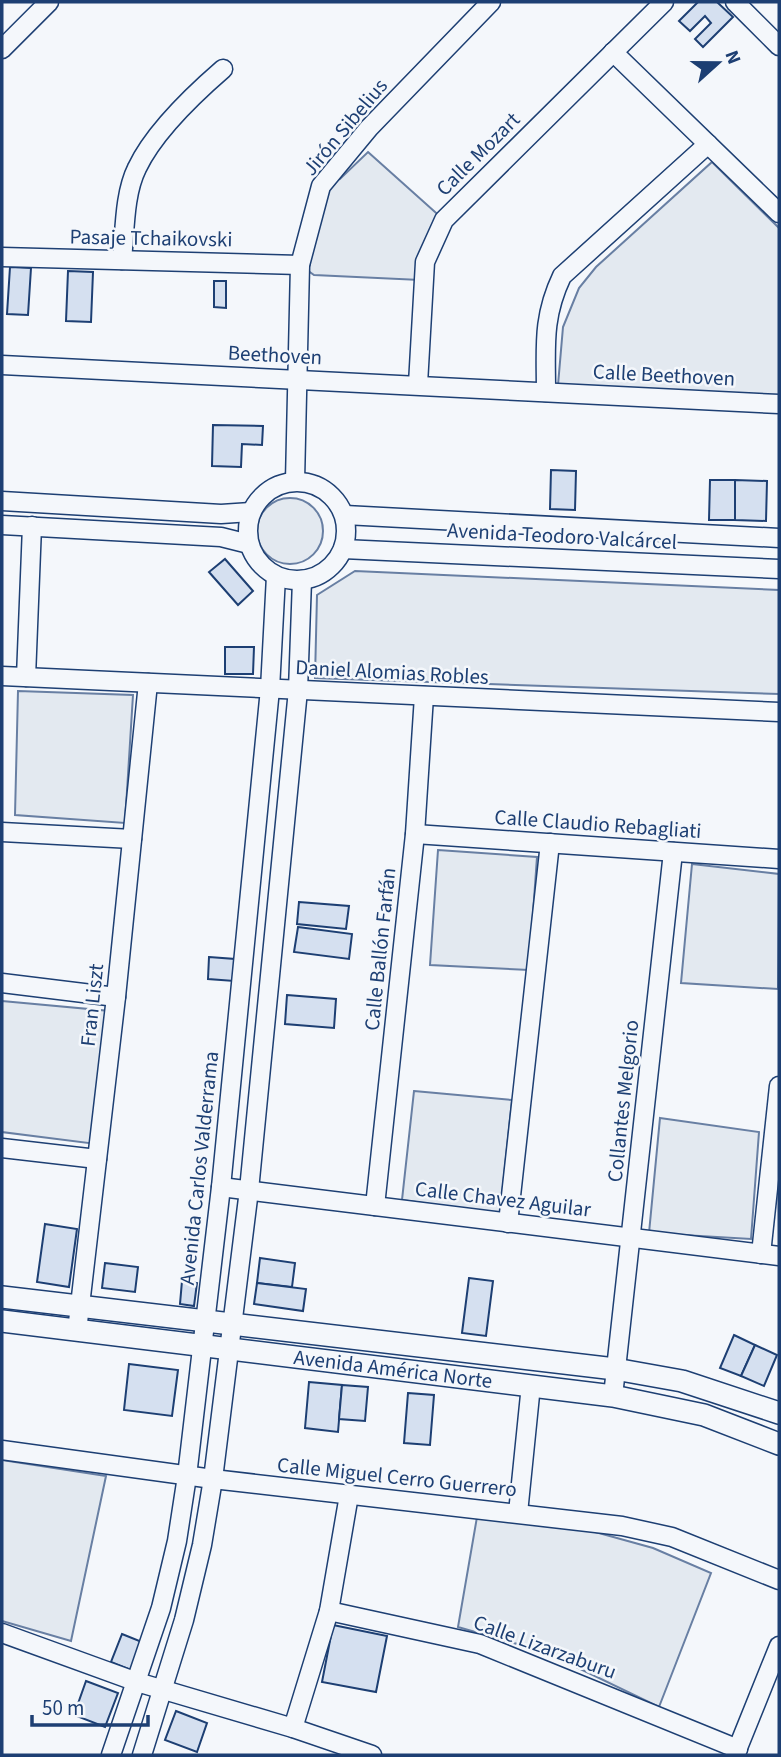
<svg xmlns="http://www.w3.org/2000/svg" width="781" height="1757" viewBox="0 0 781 1757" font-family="'Source Sans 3',sans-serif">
<rect width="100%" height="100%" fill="#f4f7fb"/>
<g fill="#e3e9f0" stroke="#687fa3" stroke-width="2">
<polygon points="368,152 444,220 420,280 314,275 300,265 321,186 340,179"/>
<polygon points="712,162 779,228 779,398 558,385 563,327 579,288 596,267"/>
<circle cx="290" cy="531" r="33"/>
<polygon points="355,571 779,590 779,694 315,678 317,595"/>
<polygon points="18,691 133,695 125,823 15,815"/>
<polygon points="438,850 537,857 529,970 430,965"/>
<polygon points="692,864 779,874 778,989 681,983"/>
<polygon points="2,1001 110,1011 96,1144 2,1132"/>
<polygon points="414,1091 512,1100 500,1214 402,1200"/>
<polygon points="660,1118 759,1132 751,1239 649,1233"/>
<polygon points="2,1460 106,1476 71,1641 2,1621"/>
<polygon points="477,1517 588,1530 653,1548 711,1573 659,1707 545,1652 458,1627"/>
</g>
<g fill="#d5e0f0" stroke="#1d3f73" stroke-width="2">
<polygon points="698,2 717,2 733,17 703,47 695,39 711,23 705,16 690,31 679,21"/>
<polygon points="10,267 31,268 28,315 7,314"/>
<polygon points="68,271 93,272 91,322 66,321"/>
<polygon points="214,281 226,281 226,308 214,307"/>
<polygon points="213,425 263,426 262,445 242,444 241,467 212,466"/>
<polygon points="551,470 576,471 575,510 550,509"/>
<polygon points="710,480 735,480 735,520 709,520"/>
<polygon points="735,480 767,481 766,521 735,520"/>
<polygon points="225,559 253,591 238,605 209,572"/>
<polygon points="225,647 254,647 253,674 225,674"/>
<polygon points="299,902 349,906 346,929 297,924"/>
<polygon points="298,927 352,934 349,959 294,952"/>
<polygon points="209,957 235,959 234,981 208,979"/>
<polygon points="287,995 336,999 334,1028 285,1024"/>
<polygon points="45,1224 77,1229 69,1287 37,1282"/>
<polygon points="260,1258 295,1263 292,1287 257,1283"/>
<polygon points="105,1263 138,1267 135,1292 102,1288"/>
<polygon points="469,1278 493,1281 486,1336 462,1333"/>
<polygon points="182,1281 197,1283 194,1306 180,1304"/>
<polygon points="257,1283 306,1289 303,1311 254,1304"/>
<polygon points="734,1335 755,1345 741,1376 720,1368"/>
<polygon points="755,1345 777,1355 764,1386 741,1376"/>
<polygon points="129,1364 178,1370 172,1416 124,1410"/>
<polygon points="309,1382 342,1385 338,1432 305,1428"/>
<polygon points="342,1385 368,1387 365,1421 339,1419"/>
<polygon points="408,1393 434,1395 430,1445 404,1443"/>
<polygon points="333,1625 387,1636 376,1692 322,1682"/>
<polygon points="122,1634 142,1642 131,1670 111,1662"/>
<polygon points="86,1681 118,1693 105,1727 74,1715"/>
<polygon points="176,1711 207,1723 197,1752 165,1740"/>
</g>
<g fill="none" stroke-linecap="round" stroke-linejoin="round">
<g stroke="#1d3f73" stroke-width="21">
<g id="minor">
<polyline points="735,2 779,46"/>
<polyline points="2,49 49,2"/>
<polyline points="613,52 779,213"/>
<polyline points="2,257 300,265"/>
<path d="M122,260C125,231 124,194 137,168C154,132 193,95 223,69"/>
<polyline points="2,365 779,404"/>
<polyline points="418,384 425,262 444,220 664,2"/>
<path d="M546,392C546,347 542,318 562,276L708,144"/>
<polyline points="295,481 300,265 321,186 369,128 491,2"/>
<circle cx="297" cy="531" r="49"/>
<polyline points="2,501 221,514 251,512"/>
<polyline points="345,515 779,538"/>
<polyline points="2,525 221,537 249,544"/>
<polyline points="343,549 779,569"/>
<polyline points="2,676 779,712"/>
<polyline points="26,677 32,526"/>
<polyline points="2,832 132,839"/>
<polyline points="415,834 779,859"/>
<polyline points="2,983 116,997"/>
<polyline points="2,1148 97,1159"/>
<polyline points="221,1187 779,1256"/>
<polyline points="375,1206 415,834 424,696"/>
<polyline points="508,1223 550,843"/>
<polyline points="761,1254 779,1086"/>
<polyline points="77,1331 116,997 148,683"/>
<polyline points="613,1396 673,852"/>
<polyline points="2,1450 213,1479 622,1526 672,1537 779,1580"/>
<polyline points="518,1513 531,1385"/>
<polyline points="329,1611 480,1644 738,1749"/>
<polyline points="2,1633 137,1682 293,1728 372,1755"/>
<polyline points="293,1728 329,1611 349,1495"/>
<polyline points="111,1755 161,1608 177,1541 187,1476 221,1187 270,689 276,576"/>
<polyline points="142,1755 184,1620 202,1545 213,1479 249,1190 298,690 302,580"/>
<polyline points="735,1755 779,1646"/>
</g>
</g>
<g stroke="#1d3f73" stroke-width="24">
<g id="major">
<polyline points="2,1297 615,1369 682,1381 779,1413"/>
<path id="s1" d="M2,1321L613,1396L704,1415L779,1444"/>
</g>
</g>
<use href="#minor" stroke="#f4f7fb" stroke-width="18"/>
<use href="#major" stroke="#f4f7fb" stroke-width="21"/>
</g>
<g text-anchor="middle" stroke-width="5" stroke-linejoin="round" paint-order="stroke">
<g font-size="21" fill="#1d3f73" stroke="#f4f7fb">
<text transform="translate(345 127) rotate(-50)" y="7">Jirón Sibelius</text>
<text transform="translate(478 154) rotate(-45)" y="7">Calle Mozart</text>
<text transform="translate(151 238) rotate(1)" y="7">Pasaje Tchaikovski</text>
<text transform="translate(275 355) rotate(3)" y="7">Beethoven</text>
<text transform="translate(664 375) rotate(3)" y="7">Calle Beethoven</text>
<text transform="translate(562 536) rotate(3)" y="7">Avenida Teodoro Valcárcel</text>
<text transform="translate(392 672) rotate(3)" y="7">Daniel Alomias Robles</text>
<text transform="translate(598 824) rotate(4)" y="7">Calle Claudio Rebagliati</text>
<text transform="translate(380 949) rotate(-84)" y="7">Calle Ballón Farfán</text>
<text transform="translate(92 1005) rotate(-84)" y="7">Fran Liszt</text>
<text transform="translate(623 1101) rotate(-84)" y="7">Collantes Melgorio</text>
<text transform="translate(199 1168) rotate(-84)" y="7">Avenida Carlos Valderrama</text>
<text transform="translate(503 1199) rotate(7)" y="7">Calle Chavez Aguilar</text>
<text dy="7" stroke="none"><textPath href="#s1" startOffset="394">Avenida América Norte</textPath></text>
<text transform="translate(397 1477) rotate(6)" y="7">Calle Miguel Cerro Guerrero</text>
<text transform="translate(545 1647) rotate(20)" y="7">Calle Lizarzaburu</text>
</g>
</g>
<rect width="781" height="1757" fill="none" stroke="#1d3f73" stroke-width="7"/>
<g transform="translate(718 63) rotate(69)" stroke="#f4f7fb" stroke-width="5" paint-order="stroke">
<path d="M0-5L12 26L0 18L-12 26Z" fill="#1d3f73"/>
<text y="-10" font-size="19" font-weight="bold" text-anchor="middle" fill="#1d3f73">N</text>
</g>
<path d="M32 1715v10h116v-10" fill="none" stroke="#1d3f73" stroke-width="3.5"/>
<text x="42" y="1715" font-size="21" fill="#1d3f73" stroke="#f4f7fb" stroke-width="5" paint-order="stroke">50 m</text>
</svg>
